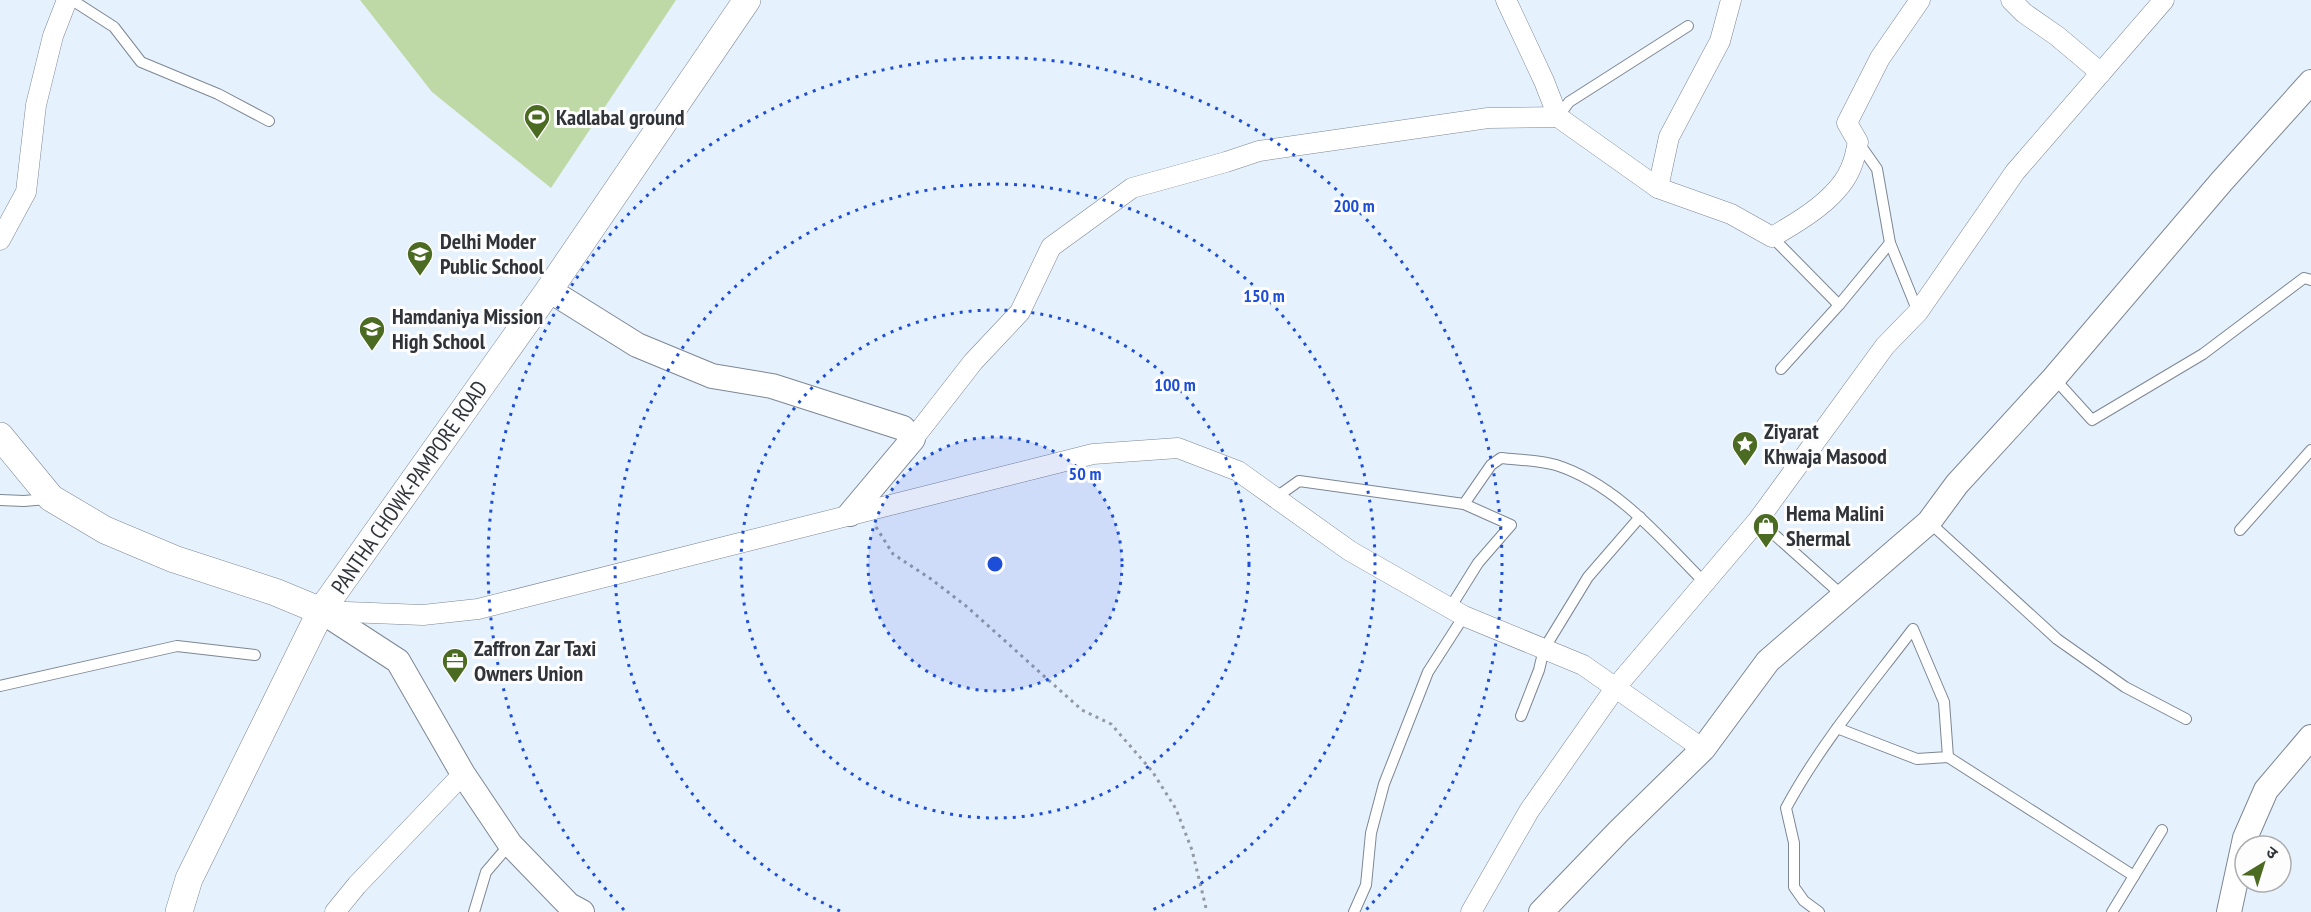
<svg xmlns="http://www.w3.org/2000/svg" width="2311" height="912" viewBox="0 0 2311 912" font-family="'PT Sans Narrow','Noto Sans Devanagari',sans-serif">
<rect width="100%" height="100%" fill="#e6f1fe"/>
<polygon fill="#bfd9a6" points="360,0 676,0 551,188 432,92"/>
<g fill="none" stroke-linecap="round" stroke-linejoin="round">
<g stroke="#7d8793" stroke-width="12">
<g id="service">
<polyline points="72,0 114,27 141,62 218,94 269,121"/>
<polyline points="1558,117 1569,102 1688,26"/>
<polyline points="1858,142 1877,169 1890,243 1918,312"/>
<polyline points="1772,237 1839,305"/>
<polyline points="1781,369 1839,305 1890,243"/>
<polyline points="2054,378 2092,420 2203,354 2304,278 2311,280"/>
<polyline points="1275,498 1299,481 1464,504 1511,525 1478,563 1450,608"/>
<polyline points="0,500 24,501 47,499"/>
<path d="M1464,504L1491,465L1501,458C1519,460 1539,460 1556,465C1618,485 1661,539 1706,584"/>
<polyline points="1758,520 1843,596"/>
<polyline points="1929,522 2057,639 2125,687 2186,719"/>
<polyline points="2240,530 2311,450"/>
<polyline points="0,686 177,646 255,655"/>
<polyline points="1521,716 1539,670 1544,649 1588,577 1640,517"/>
<polyline points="1948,757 2134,876"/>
<polyline points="474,912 486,872 510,844"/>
<polyline points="1354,912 1366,885 1371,833 1384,784 1428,672 1464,616"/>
<path d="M1819,912L1804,901L1794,887V843L1786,808C1821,743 1869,687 1913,629L1944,702L1948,757L1917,759L1837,728"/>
<polyline points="2112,912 2162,830"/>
</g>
</g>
<g stroke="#7d8793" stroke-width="21">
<g id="minor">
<path d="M1506,0L1544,81L1558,117L1658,188L1731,214L1772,237C1800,221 1841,197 1852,165C1855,158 1856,150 1858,142L1847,123L1880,58L1920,0"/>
<polyline points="2011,0 2024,13 2057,36 2101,73"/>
<polyline points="1658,188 1669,137 1720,41 1731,0"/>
<polyline points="0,240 26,192 36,105 53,36 67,0"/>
<polyline points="913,439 973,362 1020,312 1051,247 1132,188 1226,162 1259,151 1488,118 1558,117"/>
<polyline points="321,611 423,615 478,609 1093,454 1178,448 1238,471 1350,551 1464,616 1583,665 1703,749"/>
<polyline points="335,912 357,885 463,774"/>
<polyline points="1471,912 1529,811 1616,687 1758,520 1885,346 1918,312 2015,172 2164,0"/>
</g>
</g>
<g stroke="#7d8793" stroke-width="26">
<g id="tertiary">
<polyline points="549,290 637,345 712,376 772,386 903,428 913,439 850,514"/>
<polyline points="321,611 398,661 463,774 510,844 569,905 582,912"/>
<polyline points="1541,912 1619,831 1703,749 1768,661 1929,522 1957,484 2054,378 2222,181 2311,82"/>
<polyline points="2229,912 2245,838 2266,790 2311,737"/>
</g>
</g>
<g stroke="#7d8793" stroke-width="28">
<g id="secondary">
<polyline points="0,436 51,498 105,530 174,559 275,592 321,611"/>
<polyline points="179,912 189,879 321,611 549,290 747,0"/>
</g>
</g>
<polyline stroke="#939aa4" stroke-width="3" stroke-dasharray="3 4.5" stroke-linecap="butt" points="876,527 893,554 931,579 966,606 1082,710 1111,724 1152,771 1176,809 1192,850 1207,912"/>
<use href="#service" stroke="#fff" stroke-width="10"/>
<use href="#minor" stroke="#fff" stroke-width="20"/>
<use href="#tertiary" stroke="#fff" stroke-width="24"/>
<use href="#secondary" stroke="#fff" stroke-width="27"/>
</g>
<circle cx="995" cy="564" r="127" fill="#1d4ed8" fill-opacity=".12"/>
<g fill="none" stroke="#1d4ed8" stroke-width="3" stroke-dasharray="3 6">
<circle cx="995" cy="564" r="127"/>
<circle cx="995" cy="564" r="254"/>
<path d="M840 911A380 380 0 1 1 1150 911"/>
<path d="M624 910A507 507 0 1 1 1366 910"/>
</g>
<defs>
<g id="stadium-pin" transform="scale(1.35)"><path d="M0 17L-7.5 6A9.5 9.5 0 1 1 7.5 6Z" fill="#4b6b22" stroke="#fdfdfd"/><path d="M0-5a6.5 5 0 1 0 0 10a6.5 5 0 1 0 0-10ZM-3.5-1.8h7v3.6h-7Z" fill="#fff"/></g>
<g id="school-pin" transform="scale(1.35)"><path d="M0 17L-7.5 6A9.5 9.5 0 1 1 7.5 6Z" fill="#4b6b22" stroke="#fdfdfd"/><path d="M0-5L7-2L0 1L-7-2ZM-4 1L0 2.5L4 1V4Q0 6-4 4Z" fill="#fff"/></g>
<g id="sight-pin" transform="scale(1.35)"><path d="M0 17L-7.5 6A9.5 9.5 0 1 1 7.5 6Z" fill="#4b6b22" stroke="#fdfdfd"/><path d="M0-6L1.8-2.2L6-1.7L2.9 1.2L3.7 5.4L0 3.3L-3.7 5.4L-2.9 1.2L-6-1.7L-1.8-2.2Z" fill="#fff"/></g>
<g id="shop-pin" transform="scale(1.35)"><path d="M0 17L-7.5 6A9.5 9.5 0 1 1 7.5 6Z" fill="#4b6b22" stroke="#fdfdfd"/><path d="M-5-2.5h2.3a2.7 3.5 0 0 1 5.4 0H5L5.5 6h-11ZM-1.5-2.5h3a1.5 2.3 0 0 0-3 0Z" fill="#fff"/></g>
<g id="office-pin" transform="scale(1.35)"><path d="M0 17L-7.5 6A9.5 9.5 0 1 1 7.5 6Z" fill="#4b6b22" stroke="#fdfdfd"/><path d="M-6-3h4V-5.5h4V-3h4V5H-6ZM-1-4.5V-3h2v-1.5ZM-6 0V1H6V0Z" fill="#fff"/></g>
</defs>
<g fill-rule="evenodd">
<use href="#stadium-pin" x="537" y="117"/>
<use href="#school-pin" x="420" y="254"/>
<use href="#school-pin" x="372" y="329"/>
<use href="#sight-pin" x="1745" y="444"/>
<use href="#shop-pin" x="1766" y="526"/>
<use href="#office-pin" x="455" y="661"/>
</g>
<g text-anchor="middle" stroke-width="6" stroke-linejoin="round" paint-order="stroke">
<g font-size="22" font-weight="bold" fill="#303439" stroke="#fdfdfd" text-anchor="start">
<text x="556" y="125">Kadlabal ground</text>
<text x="440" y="249">Delhi Moder<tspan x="440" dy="25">Public School</tspan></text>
<text x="392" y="324">Hamdaniya Mission<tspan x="392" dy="25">High School</tspan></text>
<text x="1764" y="439">Ziyarat<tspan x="1764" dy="25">Khwaja Masood</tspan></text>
<text x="1786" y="521">Hema Malini<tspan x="1786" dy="25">Shermal</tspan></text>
<text x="474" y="656">Zaffron Zar Taxi<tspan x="474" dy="25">Owners Union</tspan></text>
</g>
<g font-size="22" fill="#303439" stroke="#fdfdfd">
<text transform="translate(409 487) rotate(-55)" y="8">PANTHA CHOWK-PAMPORE ROAD</text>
</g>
</g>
<circle cx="995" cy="564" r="9" fill="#1d4ed8" stroke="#fdfdfd" stroke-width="3"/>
<g font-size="18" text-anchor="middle" font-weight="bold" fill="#1d4ed8" stroke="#fdfdfd" stroke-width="6" stroke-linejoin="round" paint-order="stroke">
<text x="1354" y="212">200 m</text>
<text x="1264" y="302">150 m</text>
<text x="1175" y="391">100 m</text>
<text x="1085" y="480">50 m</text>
</g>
<g transform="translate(2263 864) rotate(38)"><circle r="28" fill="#fdfdfd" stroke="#abadaf" stroke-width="1.5"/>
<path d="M0-4.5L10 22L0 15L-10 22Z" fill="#4b6b22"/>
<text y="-9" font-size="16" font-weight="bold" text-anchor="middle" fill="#303439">उ</text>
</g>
</svg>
